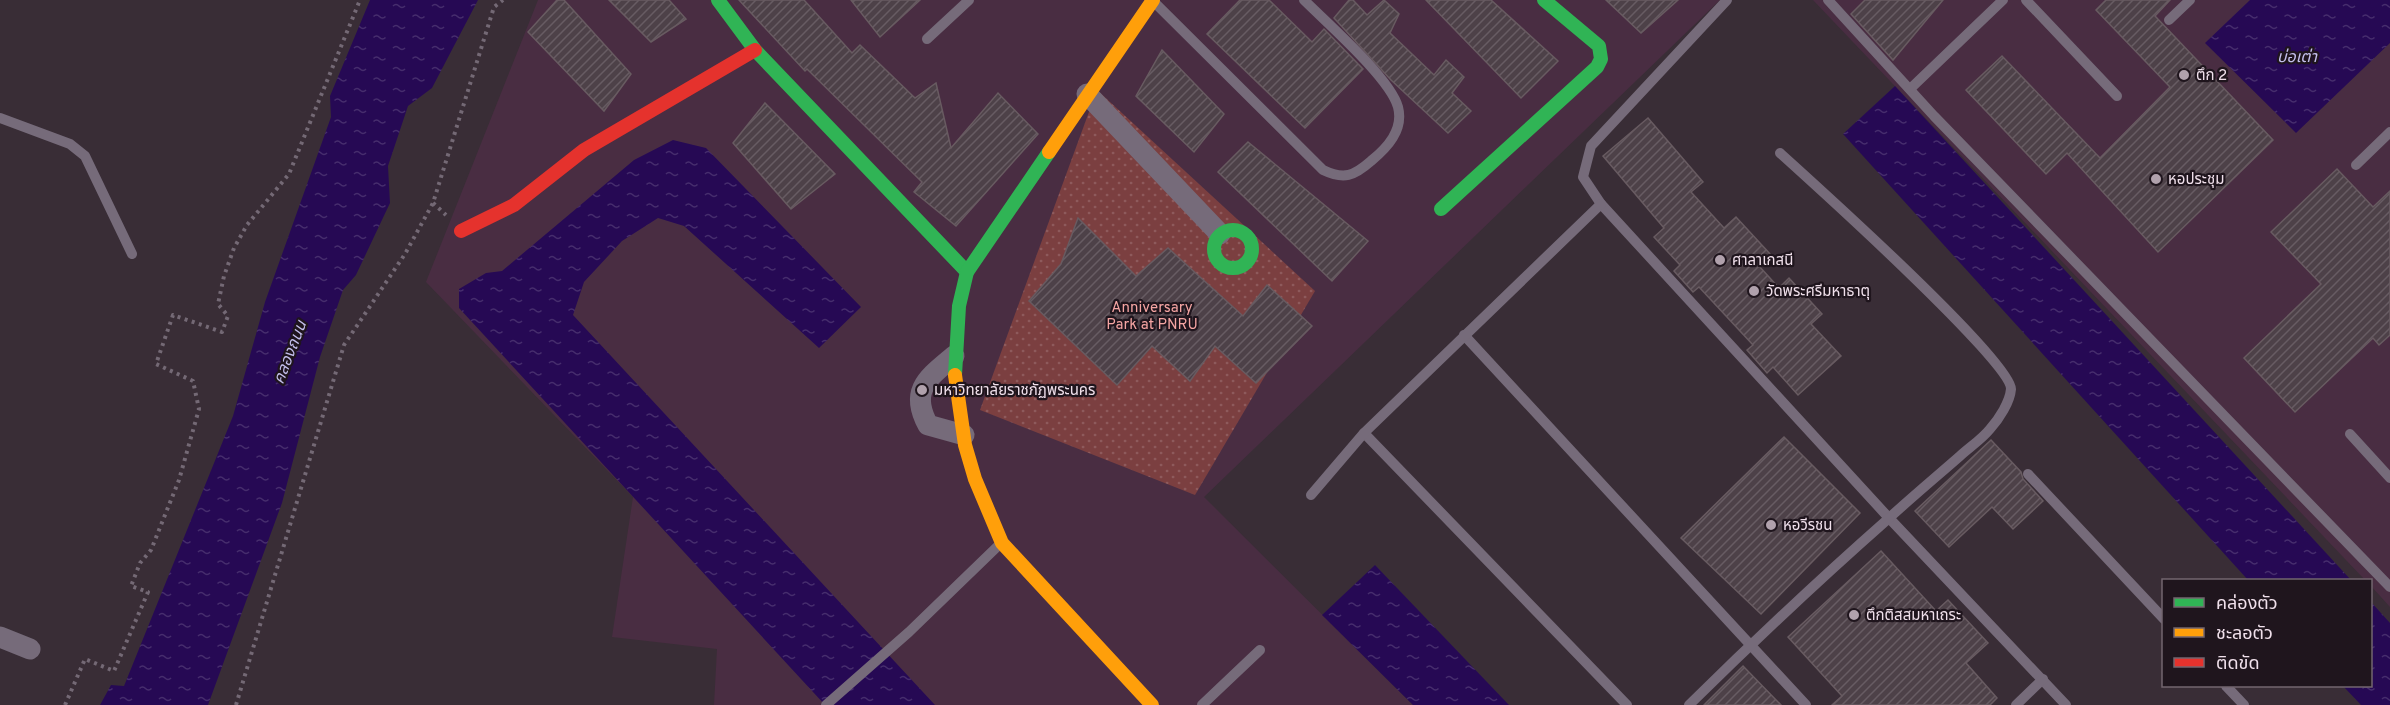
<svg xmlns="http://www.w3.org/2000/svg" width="2390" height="705" viewBox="0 0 2390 705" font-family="Overpass,'Noto Sans Thai',sans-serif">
<defs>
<pattern id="park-dots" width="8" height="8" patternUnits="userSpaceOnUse" patternTransform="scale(1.5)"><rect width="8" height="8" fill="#7b3f40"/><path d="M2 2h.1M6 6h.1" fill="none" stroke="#8e5a5c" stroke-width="1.8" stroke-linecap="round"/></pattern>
<pattern id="water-ripples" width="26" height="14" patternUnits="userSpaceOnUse" patternTransform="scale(1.5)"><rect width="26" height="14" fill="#260954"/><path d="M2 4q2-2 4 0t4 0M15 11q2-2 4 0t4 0" fill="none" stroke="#462d6d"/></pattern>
<pattern id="building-hatch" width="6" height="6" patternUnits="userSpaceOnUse" patternTransform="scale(1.5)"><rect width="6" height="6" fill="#4d4148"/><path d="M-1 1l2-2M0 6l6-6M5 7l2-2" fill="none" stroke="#675c63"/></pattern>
</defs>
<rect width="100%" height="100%" fill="#392d36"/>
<g fill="#492d42">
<polygon points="538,0 1720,0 1204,497 1413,705 714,705 717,649 612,637 633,497 426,282"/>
<polygon points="1813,0 2390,0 2390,607 2371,586 2370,580 2365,580"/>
</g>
<polygon fill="url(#park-dots)" points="1097,90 1315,291 1195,495 980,410"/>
<g fill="url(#water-ripples)">
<polygon points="370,0 478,0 432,88 408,106 388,166 390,203 356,275 343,290 320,357 282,503 208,705 100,705 111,685 124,686 233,416 265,302 331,117 330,96"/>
<polygon points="2250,0 2390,0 2390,43 2296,133 2205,43"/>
<polygon points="1895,86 2351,580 2248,580 1843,134"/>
<polygon points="673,140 706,148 861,307 819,348 684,226 658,218 622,241 584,282 573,315 935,705 825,705 459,308 459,289 486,273 502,271 634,160"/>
<polygon points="1375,565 1509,705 1413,705 1322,615"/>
<polygon points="2371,602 2390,623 2390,705 2361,705 2343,686 2370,686"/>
</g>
<g fill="url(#building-hatch)" stroke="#685b61" stroke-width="1.5">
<polygon points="557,0 564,0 631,74 604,111 528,32"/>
<polygon points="609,0 669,0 686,19 651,42"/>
<polygon points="739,0 804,0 852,53 860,45 915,98 936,83 951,148 998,93 1038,134 956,226 914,192 922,182 807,69 805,71"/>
<polygon points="851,0 920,0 880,37"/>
<polygon points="1240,0 1269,0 1312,42 1324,29 1363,69 1305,128 1207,34"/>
<polygon points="1349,0 1353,0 1367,15 1384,0 1399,14 1390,33 1434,75 1446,60 1464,77 1452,93 1471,111 1448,133 1391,80 1334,18"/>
<polygon points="1426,0 1491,0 1558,61 1521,98"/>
<polygon points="1606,0 1678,0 1641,33"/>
<polygon points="1865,0 1943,0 1893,60 1851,14"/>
<polygon points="2106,0 2170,0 2155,16 2273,140 2158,252 2067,153 2046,174 1966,90 2002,56 2100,158 2170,87 2096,10"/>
<polygon points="1162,50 1224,114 1194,152 1136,96"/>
<polygon points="765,103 835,174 791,209 733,143"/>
<polygon points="1648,118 1703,182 1691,192 1724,228 1736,217 1771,255 1759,266 1779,288 1789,278 1822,314 1811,324 1841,356 1798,395 1773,367 1767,373 1747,350 1753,345 1699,287 1693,292 1674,271 1680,265 1654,237 1664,228 1603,156"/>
<polygon points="1248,142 1368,241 1332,281 1218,172"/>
<polygon points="2337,169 2373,207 2390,191 2390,335 2379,345 2373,338 2295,412 2244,358 2321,284 2271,232"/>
<polygon points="1078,218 1136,276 1168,248 1243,316 1267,285 1312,326 1256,383 1215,346 1190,381 1152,346 1117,385 1029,301 1061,264"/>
<polygon points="1784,437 1860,513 1761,614 1681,538"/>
<polygon points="1991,440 2021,472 2023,479 2043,501 2013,529 1992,507 1949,547 1915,511"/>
<polygon points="1881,551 1936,611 1948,600 1988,643 1966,663 1997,698 1990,705 1832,705 1842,696 1788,637"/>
<polygon points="1743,666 1781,705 1704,705"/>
</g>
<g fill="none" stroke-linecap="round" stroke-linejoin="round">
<g stroke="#746975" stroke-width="4" stroke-dasharray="3 4.5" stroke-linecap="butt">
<polyline points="433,203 446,215"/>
<polyline points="65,705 85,659 114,671 148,592 131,586 140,563 151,550 179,480 199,409 193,381 156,364 173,315 222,332 228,316 218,304 224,276 234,248 247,225 289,174 360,0"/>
<polyline points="236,705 344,345 405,254 433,203 494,7 503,0"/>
</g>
<g stroke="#766b7a" stroke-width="10">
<polyline points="1727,0 1591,146 1583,177 1601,204 1889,518 2066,705"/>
<polyline points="1828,0 1934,116 2390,587"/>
<polyline points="2026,0 2117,96"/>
<path d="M1153,1L1323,170C1344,180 1354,176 1371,161C1387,148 1404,130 1398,107C1390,78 1327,23 1304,0"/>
<polyline points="2169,20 2190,0"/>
<polyline points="927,39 969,0"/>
<polyline points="1910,89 2003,0"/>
<polyline points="0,118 70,144 85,156 132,254"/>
<polyline points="2356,165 2390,132"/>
<polyline points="1464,335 1806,705"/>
<polyline points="1364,433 1627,705"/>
<polyline points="2350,434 2390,478"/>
<polyline points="2028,474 2164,619"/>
<polyline points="1311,495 1364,433 1601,204"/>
<polyline points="2226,686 2244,705"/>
<polyline points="826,705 909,632 1000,544"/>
<polyline points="1202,705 1260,650"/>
<path d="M1689,705C1754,641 1820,579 1888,519C1912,497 1936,477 1960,456C1970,447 1982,439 1990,429C1999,419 2010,402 2011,389C2011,361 1811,181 1780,153"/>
<polyline points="2016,705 2043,679"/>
</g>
<g stroke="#766b7a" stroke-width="21">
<polyline points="1087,94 1220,234"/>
<path d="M954,356C928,378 909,390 928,425L964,435"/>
<polyline points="0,637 30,649"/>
</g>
<g stroke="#30b455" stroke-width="14">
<polyline points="718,0 755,50 967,272"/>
<polyline points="1441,209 1597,67 1601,59 1599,46 1544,0"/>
<circle cx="1233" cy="249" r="19"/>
<polyline points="955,375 959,306 967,272 1049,152"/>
</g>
<g stroke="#ff9f0a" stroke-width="14">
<polyline points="1049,152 1153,0"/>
<polyline points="955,375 965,445 975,479 1002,543 1152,705"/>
</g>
<polyline stroke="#e5322d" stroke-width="14" points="461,231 514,205 584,150 755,50"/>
</g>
<g fill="#b0a1ac" stroke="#1f151d" stroke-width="2">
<circle cx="2184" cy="75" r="6"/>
<circle cx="2156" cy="179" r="6"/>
<circle cx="1720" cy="260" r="6"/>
<circle cx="1754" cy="291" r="6"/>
<circle cx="922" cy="390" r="6"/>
<circle cx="1771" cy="525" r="6"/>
<circle cx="1854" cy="615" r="6"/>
</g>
<g text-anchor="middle" stroke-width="4.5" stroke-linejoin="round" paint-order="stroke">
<g font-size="15" fill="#f0e0eb" stroke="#1f151d" text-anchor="start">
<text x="2196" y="80">ตึก 2</text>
<text x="2168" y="184">หอประชุม</text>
<text x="1732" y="265">ศาลาเกสนี</text>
<text x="1766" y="296">วัดพระศรีมหาธาตุ</text>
<text x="934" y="395">มหาวิทยาลัยราชภัฏพระนคร</text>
<text x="1783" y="530">หอวีรชน</text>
<text x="1866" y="620">ตึกติสสมหาเถระ</text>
</g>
<g font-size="15" fill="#f5a5a3" stroke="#1f151d">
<text x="1152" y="312">Anniversary<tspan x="1152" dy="17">Park at PNRU</tspan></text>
</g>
<g font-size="16" font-style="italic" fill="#c4bfec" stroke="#1f151d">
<text x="2297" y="62">บ่อเต่า</text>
<text transform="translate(289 352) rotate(-69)" y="6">คลองถนน</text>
</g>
</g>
<rect x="2162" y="579" width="210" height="108" fill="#1f151d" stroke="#73666f" stroke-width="1.5"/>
<rect x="2174" y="598" width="30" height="9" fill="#30b455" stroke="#73666f" stroke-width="1.5"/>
<text x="2216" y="609" font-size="18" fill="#f0e0eb">คล่องตัว</text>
<rect x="2174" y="628" width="30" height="9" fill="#ff9f0a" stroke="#73666f" stroke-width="1.5"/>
<text x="2216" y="639" font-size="18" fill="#f0e0eb">ชะลอตัว</text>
<rect x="2174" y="658" width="30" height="9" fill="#e5322d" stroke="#73666f" stroke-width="1.5"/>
<text x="2216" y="669" font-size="18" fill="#f0e0eb">ติดขัด</text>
</svg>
